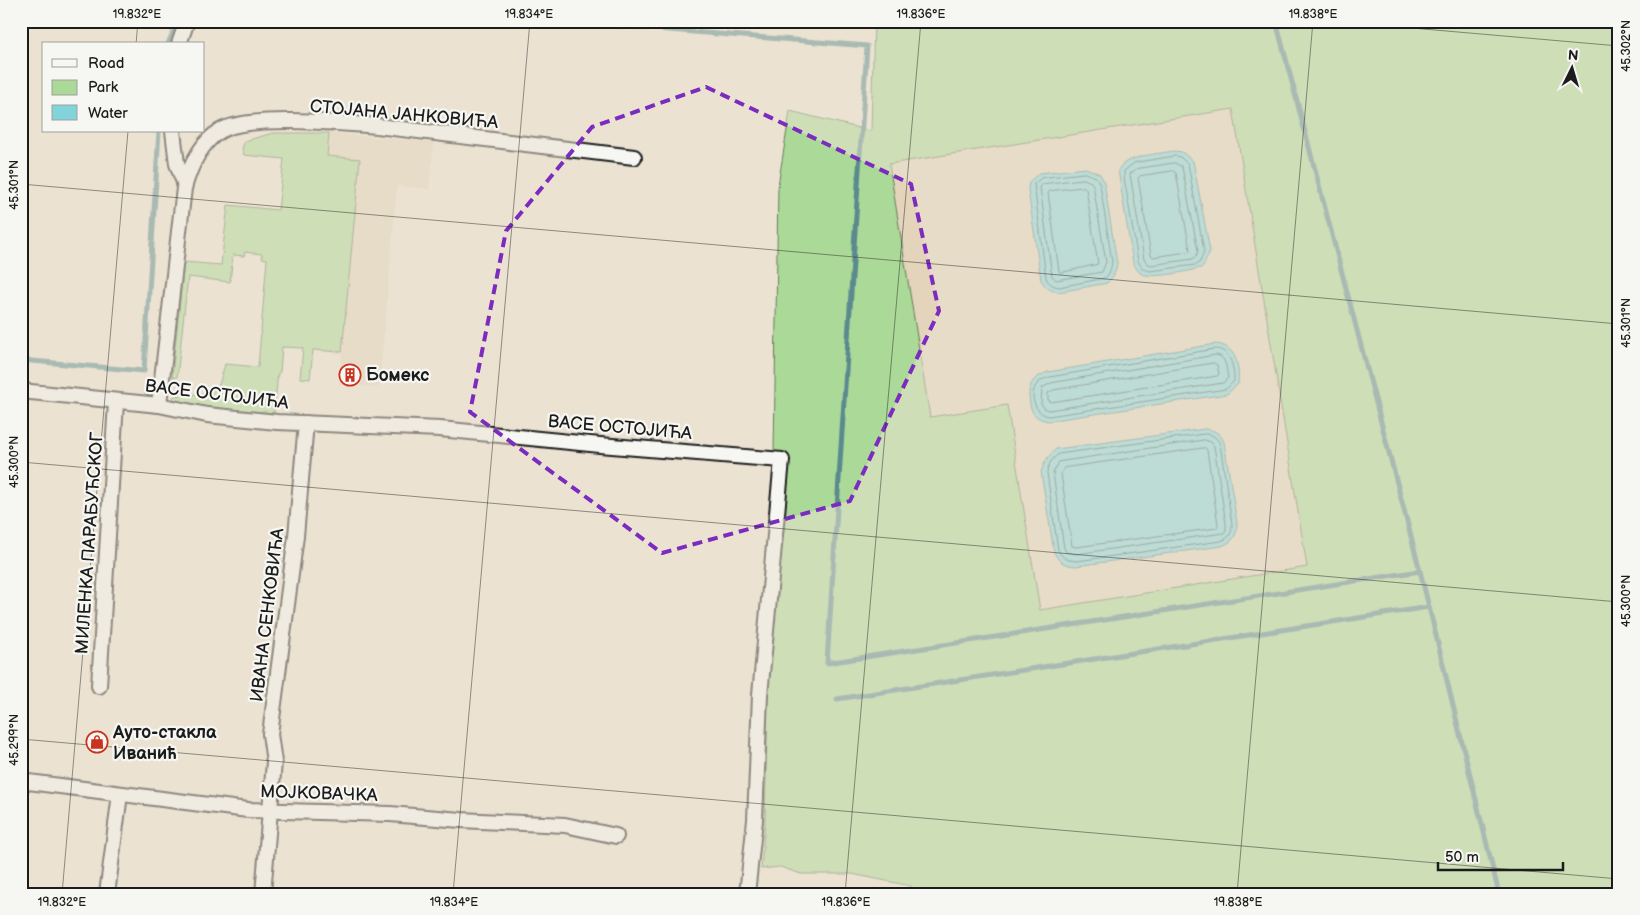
<svg xmlns="http://www.w3.org/2000/svg" width="1640" height="915" viewBox="0 0 1640 915" font-family="'Balsamiq Sans',sans-serif">
<rect width="100%" height="100%" fill="#ebe2d2"/>
<filter id="ink" filterUnits="userSpaceOnUse"><feTurbulence type="fractalNoise" baseFrequency=".02" numOctaves="2"/><feDisplacementMap in="SourceGraphic" scale="10" xChannelSelector="R" yChannelSelector="G"/><feConvolveMatrix kernelMatrix="1 2 1 2 8 2 1 2 1" color-interpolation-filters="sRGB"/></filter>
<g filter="url(#ink)">
<g fill="#e3d4bb">
<polygon points="1233,109 1307,567 1040,610 1007,406 930,418 889,164"/>
<polygon points="329,133 434,143 429,189 397,186 379,387 339,384 360,159 327,156"/>
</g>
<g fill="#abd998" stroke="#647a5a" fill-rule="evenodd">
<path d="M874,21H1619V894H910L911,886L852,874H801L780,867L761,869L765,822L768,695L785,499L774,453L778,186L790,111L871,131ZM1233,109L1307,567L1040,610L1007,405L930,417L889,164Z"/>
<polygon points="273,133 329,133 327,156 360,159 342,352 313,350 310,379 300,378 303,348 282,347 280,372 278,373 274,413 208,407 173,400 174,396 209,393 219,385 225,364 258,367 267,259 262,258 262,254 245,252 244,256 233,255 230,282 188,277 177,378 172,377 184,262 221,265 228,205 278,210 284,159 244,155 242,148 245,141"/>
</g>
<g fill="#83d4da" stroke="#5a8a8e">
<path d="M1175,151L1182,152L1193,161L1210,251L1203,267C1192,271 1150,280 1140,273C1137,270 1135,266 1133,263L1119,176C1119,174 1118,171 1119,169C1124,156 1162,153 1175,151Z"/>
<path d="M1086,168L1100,174L1104,182L1117,263C1116,271 1114,277 1107,283L1059,292C1050,291 1046,288 1041,280L1028,190L1029,182L1039,173Z"/>
<path d="M1215,344C1236,345 1240,366 1238,384L1227,394L1048,421C1032,418 1030,410 1029,395C1029,390 1030,384 1034,380C1038,376 1043,374 1048,372Z"/>
<path d="M1205,429C1215,430 1220,433 1224,442L1237,523C1237,536 1234,541 1222,546L1076,566C1065,565 1059,563 1054,552L1041,472C1044,462 1048,456 1056,449Z"/>
</g>
<g fill="none" stroke-linecap="round" stroke-linejoin="round">
<g stroke="#456668" stroke-width="1">
<polygon points="1175,156 1180,157 1188,164 1204,251 1200,262 1195,265 1150,271 1143,269 1138,261 1124,177 1124,171 1134,163"/>
<polygon points="1175,163 1182,167 1198,251 1196,257 1193,259 1151,265 1147,263 1144,259 1130,174 1136,169"/>
<polygon points="1173,171 1176,173 1190,250 1188,252 1153,257 1151,255 1138,178 1140,176"/>
<path d="M1085,173L1096,177L1100,184L1112,262C1111,268 1110,274 1105,278L1059,287C1053,286 1049,284 1046,278L1034,184L1041,178Z"/>
<polygon points="1084,179 1091,182 1093,185 1106,262 1102,272 1056,280 1052,276 1040,187 1043,184"/>
<polygon points="1084,187 1086,189 1098,264 1060,273 1059,271 1048,193 1050,191"/>
<path d="M1215,349C1231,349 1234,368 1234,381L1226,389L1049,416C1034,414 1028,393 1038,383C1041,380 1046,378 1050,377Z"/>
<path d="M1216,355C1227,356 1226,369 1228,378L1223,383L1049,410L1045,409L1041,404L1042,388L1051,383Z"/>
<polygon points="1214,363 1217,365 1219,374 1217,376 1051,402 1048,400 1048,393 1054,390"/>
<path d="M1205,434C1213,434 1216,437 1220,444L1232,524C1232,533 1230,538 1221,541L1077,561C1067,560 1063,559 1058,550L1047,473C1048,465 1052,458 1059,454Z"/>
<polygon points="1205,440 1211,442 1214,446 1226,524 1226,530 1224,533 1076,554 1066,552 1064,548 1053,473 1059,462"/>
<polygon points="1205,448 1207,450 1218,524 1217,528 1076,547 1072,546 1061,474 1064,468"/>
</g>
<g stroke="#5a8a8e" stroke-width="5">
<polyline points="558,21 867,46 827,663 1420,571 1429,607"/>
<polyline points="1276,21 1420,571"/>
<polyline points="168,44 178,21"/>
<polyline points="21,360 144,371 159,131"/>
<polyline points="837,699 1429,607 1499,894"/>
</g>
<g stroke="#1c1c1c" stroke-width="18">
<g id="minor">
<polyline points="179,44 187,21"/>
<polyline points="173,131 177,164 185,185"/>
<polyline points="21,391 159,405 207,415 277,422 440,429 600,445 782,460 760,695 755,820 747,894"/>
<path d="M159,405L184,188C190,167 200,143 220,131C249,114 342,123 377,126L634,157"/>
<polyline points="99,686 116,402"/>
<polyline points="21,781 248,810 390,814 461,820 565,825 616,836"/>
<polyline points="107,894 120,794"/>
<polyline points="263,894 274,762 270,734 296,536 306,423"/>
</g>
</g>
<use href="#minor" stroke="#f6f6f2" stroke-width="14"/>
</g>
</g>
<path d="M0 0H1640V915H0ZM706,87L911,184L939,311L850,501L662,553L470,412L506,231L592,127Z" fill="#ebe2d2" fill-opacity=".55" fill-rule="evenodd"/>
<path fill="none" stroke="#7b2cbf" stroke-width="4" stroke-dasharray="10 6" stroke-linejoin="round" d="M706,87L911,184L939,311L850,501L662,553L470,412L506,231L592,127Z"/>
<path fill="none" stroke="#1c1c1c" stroke-width="1" stroke-opacity="0.45" d="M1331,21L1619,46M136,44L138,21M21,184L1619,324M21,462L1619,602M21,739L1619,879M62,894L128,131M453,894L530,21M845,894L921,21M1237,894L1313,21"/>
<defs>
<g id="building-ring" transform="scale(1.125)"><circle r="9.5" fill="#f6f6f2" stroke="#c8321e" stroke-width="1.5"/><path d="M-4-6H4V6H1V3H-1V6H-4ZM-2.5-4.3h1.7v1.8h-1.7ZM.8-4.3h1.7v1.8H.8ZM-2.5-1h1.7V.8h-1.7ZM.8-1h1.7V.8H.8Z" fill="#c8321e"/></g>
<g id="shop-ring" transform="scale(1.125)"><circle r="9.5" fill="#f6f6f2" stroke="#c8321e" stroke-width="1.5"/><path d="M-5-2.5h2.3a2.7 3.5 0 0 1 5.4 0H5L5.5 6h-11ZM-1.5-2.5h3a1.5 2.3 0 0 0-3 0Z" fill="#c8321e"/></g>
</defs>
<g fill-rule="evenodd">
<use href="#building-ring" x="350" y="375"/>
<use href="#shop-ring" x="97" y="742"/>
</g>
<g text-anchor="middle" stroke-width="4.5" stroke-linejoin="round" paint-order="stroke">
<g font-size="18" fill="#1c1c1c" stroke="#f6f6f2">
<text transform="translate(404 114) rotate(5)" y="6">СТОЈАНА ЈАНКОВИЋА</text>
<text transform="translate(217 394) rotate(7)" y="6">ВАСЕ ОСТОЈИЋА</text>
<text transform="translate(620 427) rotate(5)" y="6">ВАСЕ ОСТОЈИЋА</text>
<text transform="translate(89 543) rotate(-86)" y="6">МИЛЕНКА ПАРАБУЋСКОГ</text>
<text transform="translate(267 615) rotate(-83)" y="6">ИВАНА СЕНКОВИЋА</text>
<text transform="translate(319 793) rotate(2)" y="6">МОЈКОВАЧКА</text>
</g>
<g font-size="18" font-weight="bold" fill="#1c1c1c" stroke="#f6f6f2" text-anchor="start">
<text x="366" y="381">Бомекс</text>
<text x="113" y="738">Ауто-стакла<tspan x="113" dy="21">Иванић</tspan></text>
</g>
</g>
<rect width="1640" height="915" fill="none" stroke="#f6f6f2" stroke-width="55"/>
<rect x="42" y="42" width="162" height="90" fill="#f6f6f2" stroke="#9f9f9c"/>
<rect x="52" y="59" width="25" height="8" fill="#f6f6f2" stroke="#9f9f9c"/>
<text x="88" y="68" font-size="15" fill="#1c1c1c">Road</text>
<rect x="52" y="80" width="25" height="15" fill="#abd998" stroke="#9f9f9c"/>
<text x="88" y="92" font-size="15" fill="#1c1c1c">Park</text>
<rect x="52" y="105" width="25" height="15" fill="#83d4da" stroke="#9f9f9c"/>
<text x="88" y="118" font-size="15" fill="#1c1c1c">Water</text>
<g transform="translate(1572 68) rotate(5)" stroke="#f6f6f2" stroke-width="4" paint-order="stroke">
<path d="M0-4L9 19L0 12L-9 19Z" fill="#1c1c1c"/>
<text y="-8" font-size="14" font-weight="bold" text-anchor="middle" fill="#1c1c1c">N</text>
</g>
<path d="M1438 862v8h125v-8" fill="none" stroke="#1c1c1c" stroke-width="2.5"/>
<text x="1445" y="862" font-size="15" fill="#1c1c1c" stroke="#f6f6f2" stroke-width="4" paint-order="stroke">50 m</text>
<rect x="28" y="28" width="1584" height="860" fill="none" stroke="#1c1c1c" stroke-width="2"/>
<g font-size="12" text-anchor="middle" fill="#1c1c1c">
<text x="137" y="18">19.832°E</text>
<text x="529" y="18">19.834°E</text>
<text x="921" y="18">19.836°E</text>
<text x="1313" y="18">19.838°E</text>
<text transform="translate(1626 46) rotate(-90)" y="4">45.302°N</text>
<text transform="translate(14 185) rotate(-90)" y="4">45.301°N</text>
<text transform="translate(1626 323) rotate(-90)" y="4">45.301°N</text>
<text transform="translate(14 462) rotate(-90)" y="4">45.300°N</text>
<text transform="translate(1626 601) rotate(-90)" y="4">45.300°N</text>
<text transform="translate(14 740) rotate(-90)" y="4">45.299°N</text>
<text x="62" y="906">19.832°E</text>
<text x="454" y="906">19.834°E</text>
<text x="846" y="906">19.836°E</text>
<text x="1238" y="906">19.838°E</text>
</g>
</svg>
